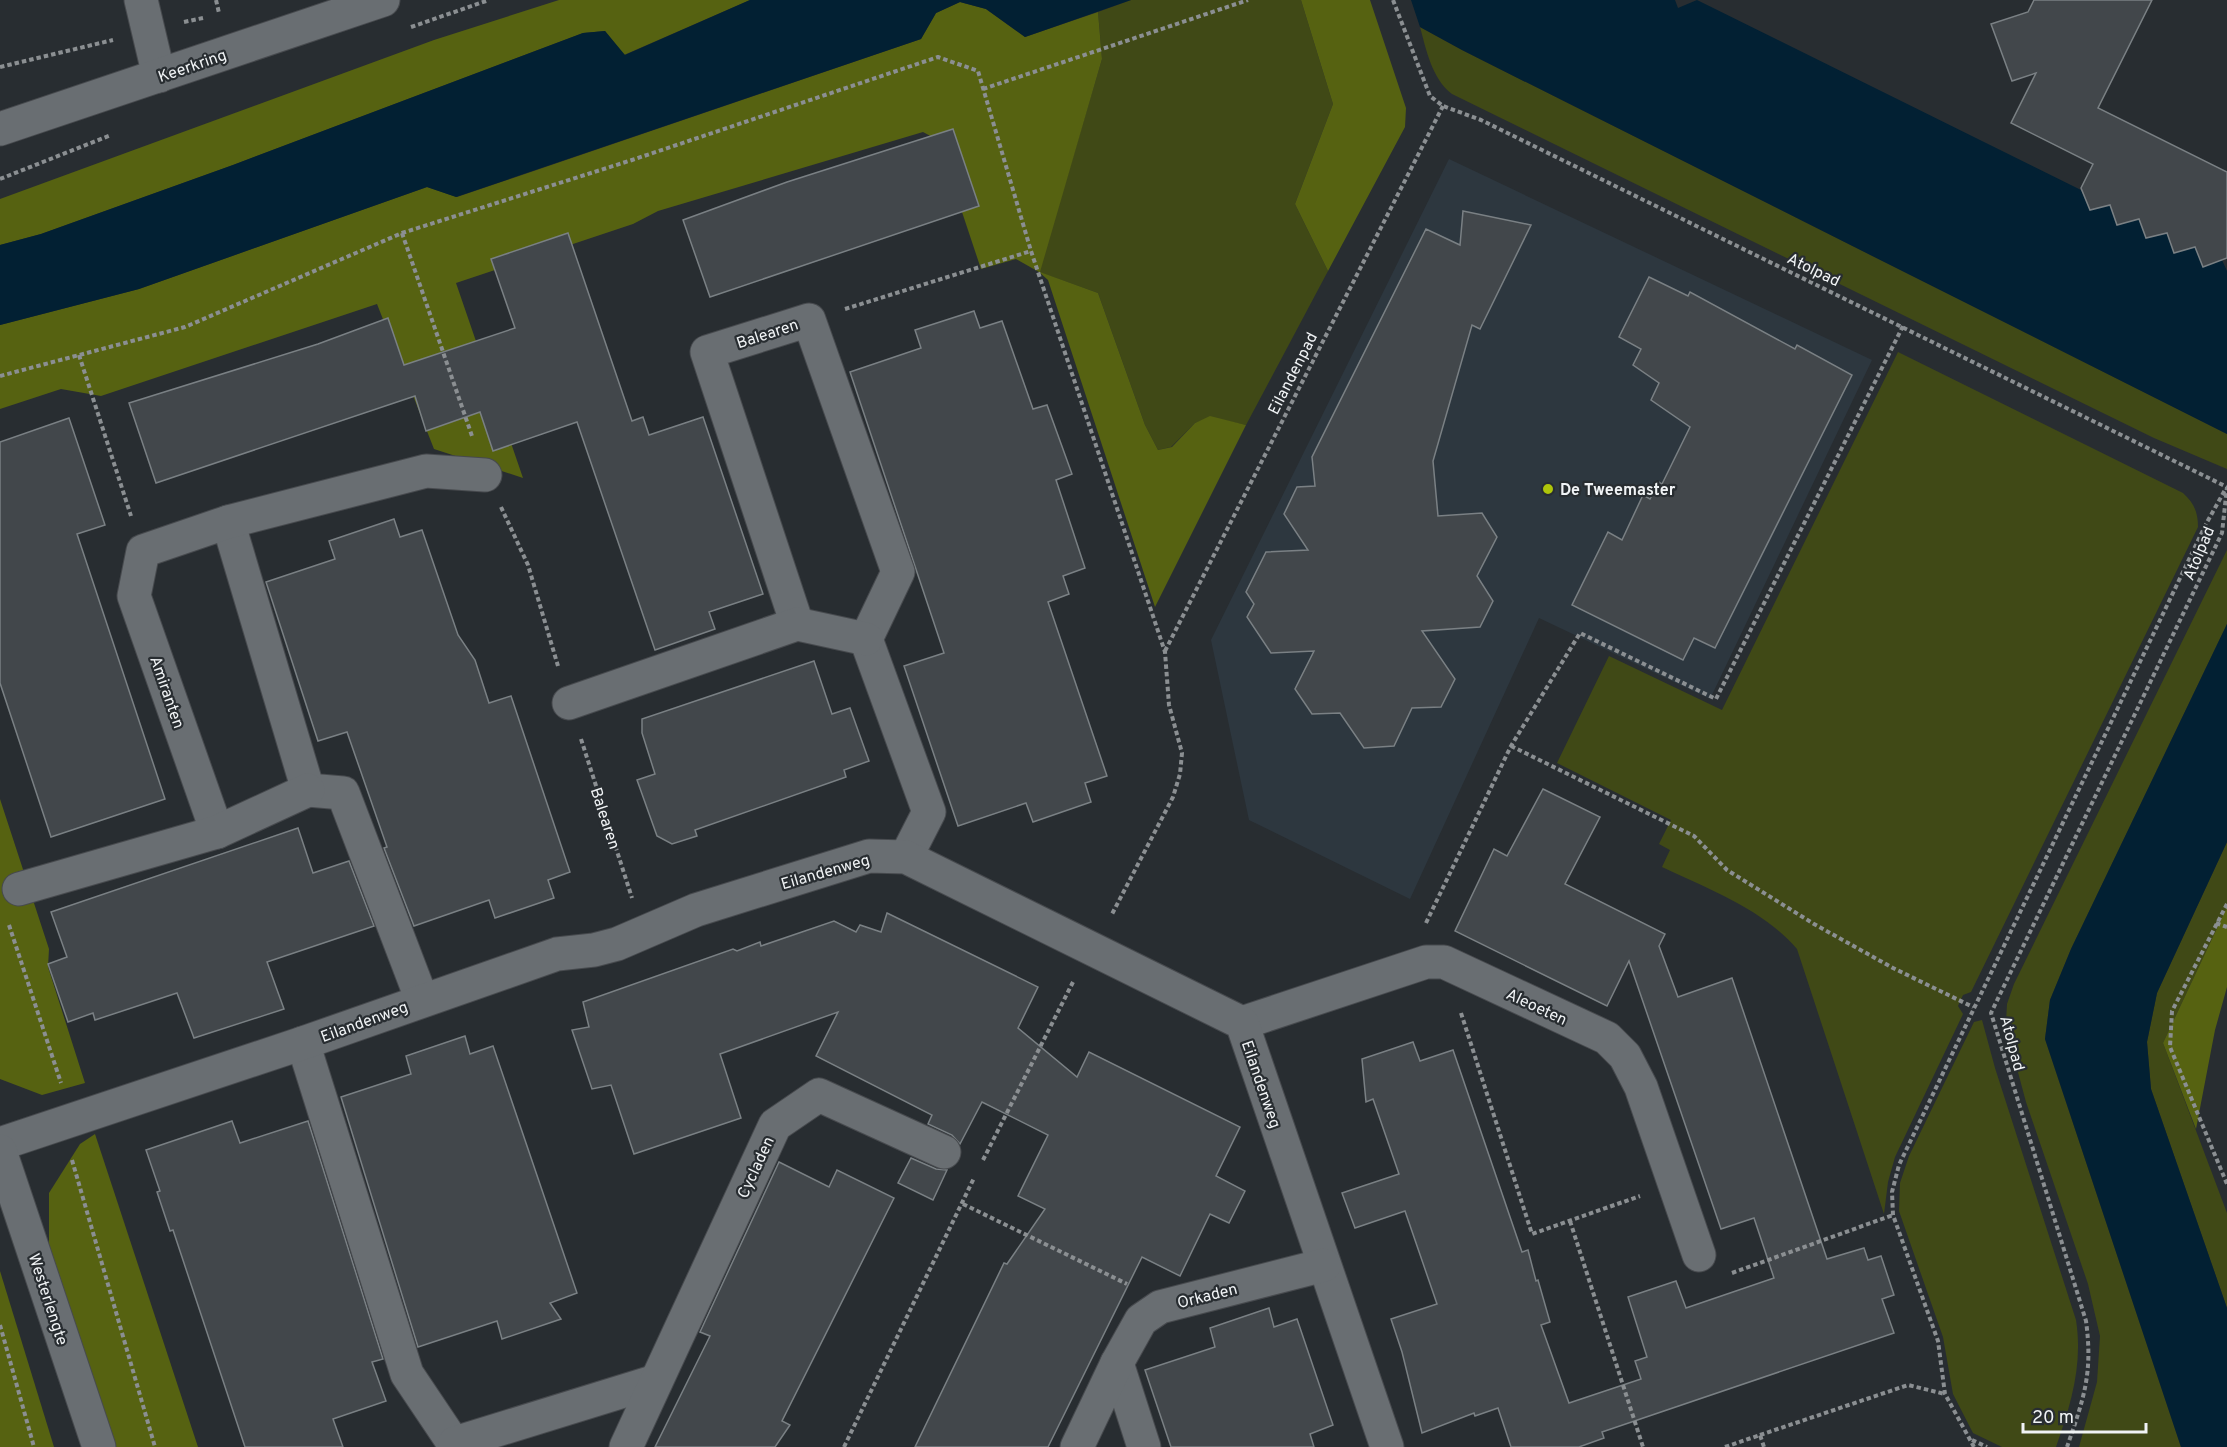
<svg xmlns="http://www.w3.org/2000/svg" width="2227" height="1447" viewBox="0 0 2227 1447" font-family="Overpass,sans-serif">
<rect width="100%" height="100%" fill="#282d31"/>
<polygon fill="#2d373f" points="1449,159 1872,360 1710,699 1539,618 1410,899 1249,820 1211,640"/>
<g fill="#404916">
<polygon points="1131,0 1301,0 1333,104 1295,204 1328,271 1246,425 1210,417 1195,423 1171,447 1158,450 1145,425 1098,293 1039,272 1102,59 1098,12"/>
<path d="M1420,27L1462,50L2227,434V469L2154,438L1452,94C1432,79 1426,49 1420,27Z"/>
<path d="M1898,352L2183,493C2194,503 2198,512 2198,527L1971,992L1963,995L1958,1006L1963,1014L1895,1157L1888,1182L1884,1214L1797,949C1764,910 1709,889 1662,867L1670,850L1659,844L1671,820L1557,763L1609,656L1722,710Z"/>
<polygon points="2227,550 2227,624 2071,949 2050,1000 2045,1039 2181,1447 2079,1447 2097,1382 2100,1336 2088,1284 2026,1102 2012,1050 2006,1023 2007,1004 2014,984"/>
<polygon points="2227,842 2227,907 2163,1043 2227,1213 2227,1308 2151,1089 2147,1042 2157,993"/>
<path d="M1982,1020L1995,1068L2076,1320C2083,1365 2071,1404 2056,1447H2002L1973,1433L1953,1394L1943,1337L1899,1211L1900,1183L1909,1156L1974,1022Z"/>
</g>
<g fill="#566211">
<polygon points="559,0 750,0 624,55 605,31 583,33 233,165 41,234 0,245 0,199 434,40"/>
<polygon points="1301,0 1370,0 1406,108 1405,127 1328,271 1295,204 1333,104"/>
<polygon points="960,2 986,9 1025,37 1098,12 1102,59 1040,272 1098,293 1145,425 1158,450 1172,447 1195,423 1210,416 1246,425 1155,607 1048,280 1039,272 1016,259 981,269 938,140 923,132 658,211 633,224 456,283 523,478 434,449 377,304 101,396 61,389 0,409 0,325 139,289 427,187 457,197 921,39 936,13"/>
<polygon points="0,799 49,949 48,967 85,1083 42,1095 0,1079"/>
<polygon points="2227,907 2227,987 2215,1030 2196,1129 2163,1043"/>
<polygon points="95,1134 198,1447 115,1447 49,1248 49,1193 80,1144"/>
<polygon points="0,1271 54,1447 0,1447"/>
</g>
<g fill="#022033">
<polygon points="750,0 1131,0 1025,37 986,9 960,2 936,13 921,39 456,197 427,187 139,289 0,325 0,245 41,234 233,165 583,33 605,31 625,55"/>
<polygon points="1411,0 1675,0 1678,8 1697,0 2081,190 2090,210 2110,205 2117,225 2139,219 2146,238 2167,233 2174,253 2195,247 2203,267 2222,260 2227,271 2227,434 1462,50 1420,27"/>
<polygon points="2227,624 2227,842 2157,993 2147,1042 2151,1089 2227,1308 2227,1447 2181,1447 2045,1039 2050,1000 2071,949"/>
</g>
<g fill="#42474b" stroke="#7a8084" stroke-width="1.5">
<polygon points="2034,0 2152,0 2098,108 2227,172 2227,258 2203,267 2195,247 2174,253 2167,233 2146,238 2139,219 2117,225 2110,205 2090,210 2081,188 2093,164 2011,123 2036,73 2012,81 1991,24 2028,12"/>
<polygon points="953,129 979,206 710,297 683,220 787,182"/>
<polygon points="1463,211 1531,225 1480,329 1472,325 1433,461 1438,516 1482,513 1497,537 1477,576 1493,601 1480,627 1422,631 1455,679 1441,707 1412,708 1394,746 1364,748 1340,713 1312,714 1295,689 1314,651 1271,653 1247,617 1254,604 1246,592 1266,552 1308,550 1284,514 1297,487 1315,486 1312,457 1426,229 1460,245"/>
<polygon points="568,233 632,421 643,417 649,435 703,417 763,594 709,612 715,629 655,650 577,422 493,451 480,412 426,431 415,396 156,483 129,403 318,344 388,318 404,365 515,328 491,259"/>
<polygon points="1649,277 1688,296 1690,292 1795,349 1797,345 1852,375 1715,648 1694,638 1683,660 1572,605 1608,532 1622,540 1643,495 1650,499 1659,482 1662,484 1690,427 1651,400 1659,383 1633,365 1641,349 1619,337"/>
<polygon points="974,311 980,328 1002,321 1033,409 1047,405 1072,474 1056,480 1085,568 1063,576 1069,594 1048,602 1107,776 1085,783 1091,802 1033,822 1026,803 958,826 904,666 944,653 850,372 921,348 915,330"/>
<polygon points="69,418 105,525 77,534 165,799 51,837 0,683 0,442"/>
<polygon points="394,519 400,537 422,530 458,635 475,660 489,703 511,696 570,872 548,880 554,898 495,918 489,900 414,926 384,848 387,847 347,732 318,741 266,582 335,559 329,541"/>
<polygon points="814,661 832,714 850,708 869,761 844,770 846,777 695,830 697,836 672,844 657,836 637,780 655,774 642,733 642,719"/>
<polygon points="1543,789 1600,817 1565,884 1665,934 1659,946 1678,997 1732,978 1827,1259 1864,1248 1868,1260 1881,1256 1894,1295 1882,1299 1894,1333 1602,1432 1604,1438 1579,1447 1511,1447 1498,1408 1475,1416 1474,1413 1422,1433 1402,1352 1391,1319 1437,1304 1405,1211 1355,1228 1342,1193 1399,1174 1373,1099 1366,1102 1362,1059 1413,1042 1420,1061 1453,1050 1522,1252 1528,1250 1536,1281 1538,1280 1550,1322 1541,1325 1569,1403 1641,1379 1635,1361 1647,1357 1628,1297 1676,1281 1686,1308 1774,1278 1754,1218 1721,1229 1629,961 1607,1006 1455,931 1494,849 1507,856"/>
<polygon points="298,828 313,873 349,861 374,926 267,962 284,1009 194,1038 177,993 95,1020 93,1013 68,1022 48,964 67,957 51,912"/>
<polygon points="887,913 1038,987 1018,1028 1077,1077 1089,1052 1240,1127 1216,1176 1245,1191 1229,1223 1210,1214 1180,1276 1142,1257 1048,1447 915,1447 1004,1263 1007,1264 1045,1209 1018,1196 1048,1135 982,1102 960,1144 952,1135 928,1124 932,1115 816,1056 838,1012 720,1054 741,1118 634,1154 611,1085 592,1089 572,1030 589,1027 583,1002 733,949 737,951 760,942 761,946 834,921 856,932 860,925 881,932"/>
<polygon points="465,1036 470,1054 493,1046 577,1293 550,1303 561,1319 502,1339 497,1321 418,1347 341,1097 411,1074 406,1056"/>
<polygon points="232,1121 240,1143 308,1121 383,1359 372,1362 386,1401 333,1419 343,1447 245,1447 173,1230 170,1231 157,1192 160,1191 146,1150"/>
<polygon points="911,1158 936,1169 947,1170 933,1200 898,1183"/>
<polygon points="779,1162 829,1187 837,1170 894,1198 782,1421 790,1425 775,1447 655,1447 710,1336 700,1332"/>
<polygon points="1269,1308 1274,1327 1297,1319 1333,1425 1310,1434 1314,1447 1171,1447 1145,1370 1215,1347 1210,1328"/>
</g>
<g fill="none" stroke-linecap="round" stroke-linejoin="round">
<g stroke="#474a4e" stroke-width="35">
<g id="street">
<polyline points="141,0 159,76"/>
<polyline points="228,522 308,790 343,793 422,1000"/>
<polyline points="797,624 707,352 809,320 898,572 866,639 929,812 906,857"/>
<polyline points="569,703 797,624 866,639"/>
<polyline points="217,832 134,596 143,551 228,522 426,471 485,475"/>
<polyline points="19,889 217,832 308,790"/>
<polyline points="1242,1023 1426,962 1444,962 1607,1038 1625,1056 1641,1087 1699,1255"/>
<polyline points="303,1043 407,1374 456,1447"/>
<polyline points="0,1144 303,1043 557,954 594,950 617,944 696,910 869,856 906,857 1242,1023 1387,1447"/>
<polyline points="0,1151 99,1447"/>
<polyline points="1117,1363 1144,1447"/>
<polyline points="455,1443 656,1381"/>
<polyline points="626,1447 775,1125 819,1095 944,1152"/>
<polyline points="1077,1447 1117,1363 1141,1320 1160,1307 1324,1265"/>
</g>
</g>
<g stroke="#474a4e" stroke-width="35">
<polyline id="secondary" points="0,129 383,0"/>
</g>
<g stroke="#8b8f92" stroke-width="4" stroke-dasharray="4.5 3" stroke-linecap="butt">
<polyline points="216,0 219,13"/>
<path d="M1393,0L1430,96L1443,106L1481,120L2227,487L2222,533L1991,1013L2086,1321C2093,1373 2084,1398 2067,1447"/>
<polyline points="184,22 203,18"/>
<polyline points="411,27 489,0"/>
<polyline points="0,67 113,40"/>
<polyline points="983,89 1248,0"/>
<polyline points="0,179 111,135"/>
<polyline points="402,233 472,436"/>
<polyline points="845,309 1031,251 1165,652 1169,705 1182,753 1180,774 1173,797 1111,916"/>
<polyline points="79,355 131,516"/>
<polyline points="0,376 185,327 402,233 632,160 938,57 978,71 1031,251"/>
<polyline points="501,507 528,565 558,666"/>
<polyline points="1165,651 1443,106"/>
<polyline points="581,739 632,898"/>
<polyline points="1511,746 1694,836 1727,870 1814,924 1893,968 1973,1007"/>
<polyline points="2227,904 2172,1011 2170,1047 2227,1184"/>
<polyline points="1426,923 1511,746 1580,633 1716,699 1903,326"/>
<polyline points="2216,923 2227,927"/>
<polyline points="9,925 61,1083"/>
<polyline points="1461,1013 1532,1234 1640,1196"/>
<polyline points="72,1160 155,1447"/>
<polyline points="983,1160 1073,982"/>
<polyline points="963,1204 1127,1284"/>
<polyline points="1570,1221 1643,1447"/>
<polyline points="1732,1273 1893,1215"/>
<polyline points="0,1325 34,1447"/>
<polyline points="1760,1435 1908,1385 1945,1394"/>
<polyline points="1972,1440 1987,1447"/>
<polyline points="844,1447 974,1178"/>
<polyline points="1725,1447 1760,1435 1764,1447"/>
<polyline points="1974,1447 1945,1394 1938,1341 1893,1215 1892,1192 1899,1165 2206,524 2225,490"/>
</g>
<use href="#street" stroke="#696e72" stroke-width="33"/>
<use href="#secondary" stroke="#696e72" stroke-width="33"/>
</g>
<circle fill="#aec50a" stroke="#282d31" stroke-width="2" cx="1548" cy="489" r="6"/>
<g text-anchor="middle" stroke-width="4.5" stroke-linejoin="round" paint-order="stroke">
<g font-size="16" fill="#f0f3f5" stroke="#282d31">
<text transform="translate(192 65) rotate(-19)" y="6">Keerkring</text>
<text transform="translate(1814 269) rotate(26)" y="6">Atolpad</text>
<text transform="translate(767 333) rotate(-18)" y="6">Balearen</text>
<text transform="translate(1292 373) rotate(-63)" y="6">Eilandenpad</text>
<text transform="translate(2198 553) rotate(-67)" y="6">Atolpad</text>
<text transform="translate(168 692) rotate(71)" y="6">Amiranten</text>
<text transform="translate(606 818) rotate(72)" y="6">Balearen</text>
<text transform="translate(825 871) rotate(-16)" y="6">Eilandenweg</text>
<text transform="translate(1537 1006) rotate(25)" y="6">Aleoeten</text>
<text transform="translate(364 1021) rotate(-20)" y="6">Eilandenweg</text>
<text transform="translate(2013 1043) rotate(75)" y="6">Atolpad</text>
<text transform="translate(1262 1084) rotate(71)" y="6">Eilandenweg</text>
<text transform="translate(755 1167) rotate(-65)" y="6">Cycladen</text>
<text transform="translate(1207 1295) rotate(-14)" y="6">Orkaden</text>
<text transform="translate(49 1299) rotate(72)" y="6">Westerlengte</text>
</g>
<g font-size="16" font-weight="bold" fill="#f0f3f5" stroke="#282d31" text-anchor="start">
<text x="1560" y="495">De Tweemaster</text>
</g>
</g>
<path d="M2023 1423v9h123v-9" fill="none" stroke="#f0f3f5" stroke-width="3"/>
<text x="2032" y="1423" font-size="18" fill="#f0f3f5" stroke="#282d31" stroke-width="4.5" paint-order="stroke">20 m</text>
</svg>
